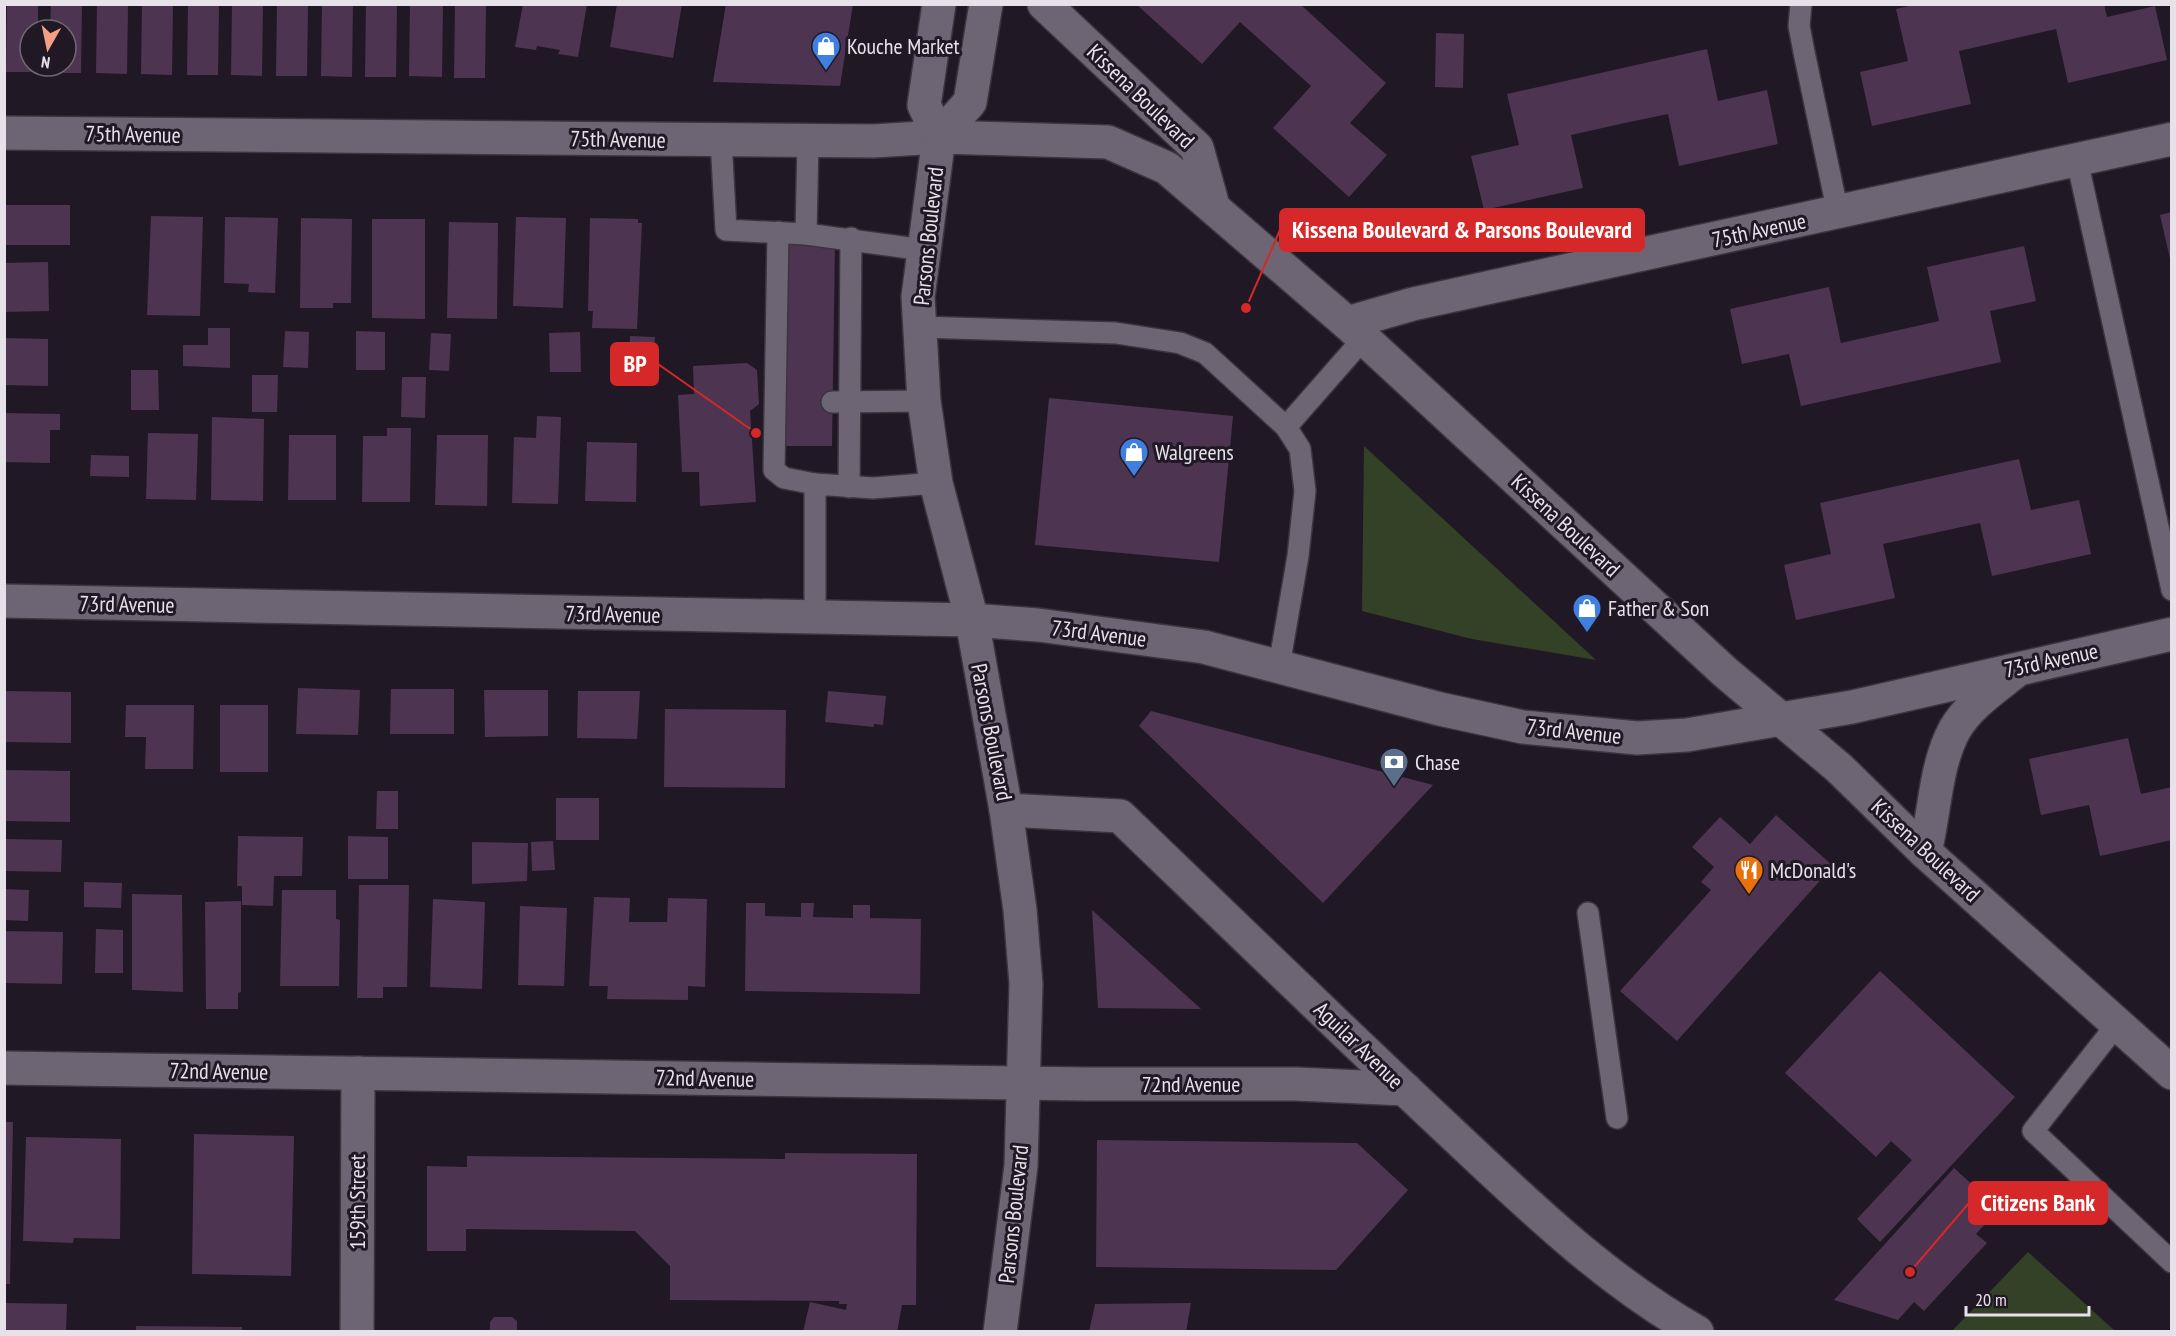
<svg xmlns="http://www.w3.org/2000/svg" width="2176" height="1336" viewBox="0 0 2176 1336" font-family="'PT Sans Narrow',sans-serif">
<rect width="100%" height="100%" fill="#201925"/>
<g fill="#334126">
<polygon points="1364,446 1596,660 1472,639 1362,611"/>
<polygon points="2028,1252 2115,1331 1952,1331"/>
</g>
<g fill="#4d3450">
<polygon points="7,4 38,4 38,30 30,30 30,66 37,66 37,72 6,72"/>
<polygon points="51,4 82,4 81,73 50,73 50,66 66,66 66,30 50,30"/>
<polygon points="97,4 128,4 127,74 96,73"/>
<polygon points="142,4 173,4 172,75 141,74"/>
<polygon points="188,4 219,4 218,75 187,75"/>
<polygon points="232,4 263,4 262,76 231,75"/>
<polygon points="277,4 308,4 307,76 276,76"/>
<polygon points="322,4 353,4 352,77 321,76"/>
<polygon points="366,4 397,4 396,77 365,77"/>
<polygon points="410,4 443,4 442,77 409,76"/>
<polygon points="455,4 486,4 485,78 454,78"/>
<polygon points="523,4 587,4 578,57 558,54 560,50 537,46 536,50 515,47"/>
<polygon points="617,4 682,4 673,58 610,47"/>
<polygon points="726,4 853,4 840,86 713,82"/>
<polygon points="1136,4 1300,4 1386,83 1350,123 1387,155 1349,197 1273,128 1311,86 1240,22 1202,64"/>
<polygon points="1917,4 2104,4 2107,17 2155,6 2167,60 2068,83 2056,29 1959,51 1971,104 1872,126 1860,72 1908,61 1896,9"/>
<polygon points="1436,33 1464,34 1463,88 1435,87"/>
<polygon points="1707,49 1718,101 1767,90 1778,144 1679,166 1668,114 1620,124 1571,135 1583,188 1484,210 1471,156 1519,145 1507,94"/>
<rect x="4" y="205" width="66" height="40"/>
<polygon points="2172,212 2172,262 2171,263 2160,215"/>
<polygon points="151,216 203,217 200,316 147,315"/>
<polygon points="225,217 278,218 275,293 248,292 249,284 224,283"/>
<polygon points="516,217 566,218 563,308 513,306"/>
<polygon points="301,218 352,219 351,303 333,303 333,308 300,308"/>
<polygon points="590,218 638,219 638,223 642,223 637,329 592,328 593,311 588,311"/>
<polygon points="372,219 425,219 425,319 372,318"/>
<polygon points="449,222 498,223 497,319 447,318"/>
<polygon points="789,245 835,245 832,446 785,446"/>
<polygon points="2024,246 2036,301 1990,311 2001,362 1801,406 1789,354 1742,364 1730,309 1829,287 1841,343 1939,321 1927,267"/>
<polygon points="48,262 49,311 4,312 4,263"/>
<polygon points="208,328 230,328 230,368 183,366 183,345 208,345"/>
<polygon points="285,331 309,332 308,368 283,367"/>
<polygon points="356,331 385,332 385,370 356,370"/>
<polygon points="580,332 581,372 550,372 549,333"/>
<polygon points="431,333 451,334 449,371 429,370"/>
<polygon points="630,336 655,337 653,375 629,374"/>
<polygon points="4,338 48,339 48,386 4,385"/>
<polygon points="747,363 757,370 759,404 750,411 756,502 700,506 699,472 682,472 678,395 694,394 693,366"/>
<polygon points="131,370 158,370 159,410 131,410"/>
<polygon points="252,375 278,375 277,412 252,412"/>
<polygon points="402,377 426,377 425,418 401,417"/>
<polygon points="1049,398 1233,416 1219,562 1035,545"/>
<polygon points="4,413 60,414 60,430 50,430 50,463 4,462"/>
<polygon points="537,416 561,417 558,504 512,503 514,437 536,438"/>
<polygon points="212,417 264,419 263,501 211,500"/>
<polygon points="387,428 411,428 410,502 362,502 363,436 387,436"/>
<polygon points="148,433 198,434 196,500 146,499"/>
<polygon points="289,435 336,435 336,500 288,500"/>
<polygon points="437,435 488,435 487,506 435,505"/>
<polygon points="587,442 637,443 636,502 585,501"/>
<polygon points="91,455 129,456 129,477 90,476"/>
<polygon points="2019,459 2031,510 2079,500 2091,554 1992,576 1980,523 1883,544 1895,598 1796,620 1784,565 1831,554 1820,503"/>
<polygon points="298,688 360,690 358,735 296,734"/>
<polygon points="391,689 454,689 454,734 390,734"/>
<polygon points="484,690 548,690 548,736 485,737"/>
<polygon points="4,691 71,692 71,743 4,742"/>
<polygon points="578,691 640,691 637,739 577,738"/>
<polygon points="828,691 886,696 883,725 874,724 874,727 825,722"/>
<polygon points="126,705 194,705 193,769 145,769 146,737 125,737"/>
<rect x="220" y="705" width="48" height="67"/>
<polygon points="665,709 786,710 785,788 664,787"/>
<polygon points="1151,711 1433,785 1323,903 1139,726"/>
<polygon points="2128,738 2141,794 2172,787 2172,840 2100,856 2089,805 2041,815 2029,759"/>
<polygon points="4,770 70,771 70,822 4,821"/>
<polygon points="377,791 398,791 398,829 376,829"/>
<rect x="556" y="798" width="43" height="42"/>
<polygon points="1776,815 1833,866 1677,1041 1620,991 1711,890 1701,882 1714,867 1692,847 1720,817 1750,844"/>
<polygon points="238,836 303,837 302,876 274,876 273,906 242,905 242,886 237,886"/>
<polygon points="348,836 388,837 388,879 348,879"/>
<polygon points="4,839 62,840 61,872 4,871"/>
<polygon points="553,841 555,870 532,871 531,842"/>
<polygon points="472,842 528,843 527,881 472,884"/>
<polygon points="84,882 122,883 121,908 84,907"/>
<polygon points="359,885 409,885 407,987 383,987 383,998 357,998"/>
<polygon points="4,889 29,890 28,921 4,920"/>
<polygon points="282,890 336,890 336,919 340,920 339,986 280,986"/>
<polygon points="132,894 182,895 183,992 132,990"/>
<polygon points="594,897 630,898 629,922 667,922 668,898 707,899 705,987 688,986 688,1000 607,999 608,986 589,986"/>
<polygon points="433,899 485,902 482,989 430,987"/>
<polygon points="241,901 241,992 238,993 238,1009 206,1009 205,902"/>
<polygon points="746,903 765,903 765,916 801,917 801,903 814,903 813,917 853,918 853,905 870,905 870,918 921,919 920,994 745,991"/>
<polygon points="520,906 567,908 564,986 518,985"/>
<polygon points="1092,910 1201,1009 1098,1008"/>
<polygon points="96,929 123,930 123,973 95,973"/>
<polygon points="4,931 63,932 62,984 4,983"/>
<polygon points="1880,971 2015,1097 1880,1242 1857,1219 1912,1160 1891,1141 1876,1157 1785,1073"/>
<polygon points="4,1122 13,1122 10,1284 4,1284"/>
<polygon points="194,1134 294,1136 291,1276 192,1274"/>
<polygon points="26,1137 121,1139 120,1239 74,1238 73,1243 23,1241"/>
<polygon points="1097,1140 1357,1143 1408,1190 1336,1270 1096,1267"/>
<polygon points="785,1153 917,1154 916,1305 902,1305 897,1332 803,1332 810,1302 846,1310 847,1304 839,1304 839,1301 670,1300 670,1266 635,1231 466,1229 466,1251 427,1251 427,1166 467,1167 467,1156 785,1159"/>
<polygon points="1954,1168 1999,1209 1976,1234 1987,1243 1924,1311 1914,1302 1898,1320 1834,1300"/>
<polygon points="4,1303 67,1304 66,1332 4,1332"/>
<polygon points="1191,1303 1186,1332 1089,1332 1095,1304"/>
<polygon points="494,1317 512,1317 517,1321 517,1332 490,1332 490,1322"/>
<polygon points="136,1326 242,1327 242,1332 136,1332"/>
</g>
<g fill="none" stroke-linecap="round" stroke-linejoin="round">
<g stroke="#3b353e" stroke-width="24">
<g id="lane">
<polyline points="1801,4 1799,26 1804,52 1838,213"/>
<polyline points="721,140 726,230 806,234 808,141"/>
<polyline points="2077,160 2172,590"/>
<polyline points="778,232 774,470 784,478 815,484"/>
<polyline points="806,234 924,250"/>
<polyline points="919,327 1116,333 1180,343 1205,353 1286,427 1300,449 1305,491 1298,556 1279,666"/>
<polyline points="832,402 924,401"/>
<polyline points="1286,427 1364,338"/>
<polyline points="849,487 851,238"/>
<polyline points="815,618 815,484 873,488 936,483"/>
<polyline points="1588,913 1617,1118"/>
<polyline points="2118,1023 2033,1131 2172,1262"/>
</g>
</g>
<g stroke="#3b353e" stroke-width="36">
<g id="street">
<polyline points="4,133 873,141 939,137"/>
<polyline points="1347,323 1413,304 2172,139"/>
<path d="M1006,810L1120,816C1228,920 1335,1024 1444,1126C1523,1200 1603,1279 1697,1332"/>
<polyline points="4,1068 1086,1084 1296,1084 1405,1089"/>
<polyline points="357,1332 358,1073"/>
</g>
</g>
<g stroke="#3b353e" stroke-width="36">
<g id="secondary">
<polyline points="939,4 924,105 939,137 918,297 924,401 936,483 972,620 1006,810 1020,910 1026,984 1021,1166 1000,1332"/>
<polyline points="1044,4 1197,148 1213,206"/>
<polyline points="939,137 1108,142 1167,168 1347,323 1725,672 1839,768 1925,852 2172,1073"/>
<polyline points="939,137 970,102 986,4"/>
<polyline points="4,601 972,620 1038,625 1204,647 1440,709 1523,727 1637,738 1687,735 1852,707 2172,634"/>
<path d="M1925,852C1935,812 1935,765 1955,729C1969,705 1995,688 2016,671"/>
</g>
</g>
<use href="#lane" stroke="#6d6574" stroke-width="21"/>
<use href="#street" stroke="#6d6574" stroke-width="33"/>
<use href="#secondary" stroke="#6d6574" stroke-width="33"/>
</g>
<defs>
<g id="shop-pin" transform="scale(1.5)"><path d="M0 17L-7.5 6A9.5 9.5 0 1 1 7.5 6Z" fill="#3f7fe0" stroke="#201925"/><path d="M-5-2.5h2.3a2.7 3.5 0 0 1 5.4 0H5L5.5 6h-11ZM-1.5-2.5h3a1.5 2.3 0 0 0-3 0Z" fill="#fff"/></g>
<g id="bank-pin" transform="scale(1.5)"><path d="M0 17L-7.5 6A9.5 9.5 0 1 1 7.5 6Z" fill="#5c6f8a" stroke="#201925"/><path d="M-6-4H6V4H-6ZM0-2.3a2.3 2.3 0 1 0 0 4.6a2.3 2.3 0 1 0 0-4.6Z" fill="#fff"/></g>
<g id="restaurant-pin" transform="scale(1.5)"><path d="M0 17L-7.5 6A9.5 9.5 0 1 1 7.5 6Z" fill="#e8710a" stroke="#201925"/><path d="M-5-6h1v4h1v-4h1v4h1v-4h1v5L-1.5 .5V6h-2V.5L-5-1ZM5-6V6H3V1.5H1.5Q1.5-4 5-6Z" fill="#fff"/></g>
</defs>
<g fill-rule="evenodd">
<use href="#shop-pin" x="826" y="46"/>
<use href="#shop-pin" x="1134" y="452"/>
<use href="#shop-pin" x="1587" y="608"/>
<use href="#bank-pin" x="1394" y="762"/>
<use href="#restaurant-pin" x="1749" y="870"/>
</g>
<g text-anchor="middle" stroke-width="6" stroke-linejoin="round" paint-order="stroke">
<g font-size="22" fill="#e7e2ea" stroke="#201925" text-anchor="start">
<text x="847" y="54">Kouche Market</text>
<text x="1155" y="460">Walgreens</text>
<text x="1608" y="616">Father &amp; Son</text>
<text x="1415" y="770">Chase</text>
<text x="1770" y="878">McDonald's</text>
</g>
<g font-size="22" fill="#e7e2ea" stroke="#201925">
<text transform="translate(1141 96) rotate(44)" y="8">Kissena Boulevard</text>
<text transform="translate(133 134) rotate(1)" y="8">75th Avenue</text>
<text transform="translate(618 139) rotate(1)" y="8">75th Avenue</text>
<text transform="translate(1759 230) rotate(-12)" y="8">75th Avenue</text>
<text transform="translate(928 236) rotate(-84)" y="8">Parsons Boulevard</text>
<text transform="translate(1566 525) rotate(43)" y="8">Kissena Boulevard</text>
<text transform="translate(127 604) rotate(1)" y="8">73rd Avenue</text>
<text transform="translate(613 614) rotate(1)" y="8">73rd Avenue</text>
<text transform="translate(1099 633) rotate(7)" y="8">73rd Avenue</text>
<text transform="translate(2051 660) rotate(-12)" y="8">73rd Avenue</text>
<text transform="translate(1574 731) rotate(6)" y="8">73rd Avenue</text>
<text transform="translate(992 732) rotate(79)" y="8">Parsons Boulevard</text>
<text transform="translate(1926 850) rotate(43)" y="8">Kissena Boulevard</text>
<text transform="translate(1359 1045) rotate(44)" y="8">Aguilar Avenue</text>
<text transform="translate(219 1071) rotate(1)" y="8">72nd Avenue</text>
<text transform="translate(705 1078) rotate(1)" y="8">72nd Avenue</text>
<text x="1191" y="1092">72nd Avenue</text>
<text transform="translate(357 1202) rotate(-90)" y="8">159th Street</text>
<text transform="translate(1013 1214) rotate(-84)" y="8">Parsons Boulevard</text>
</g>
</g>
<path fill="none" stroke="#d62828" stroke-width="2" d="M1246 308L1280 230M756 433L658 364M1910 1272L1969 1203"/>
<g fill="#d62828" stroke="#201925" stroke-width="2">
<circle cx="1246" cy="308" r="6"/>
<circle cx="756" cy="433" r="6"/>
<circle cx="1910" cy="1272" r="6"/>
</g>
<g fill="#d62828" stroke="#d62828" stroke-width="2">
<rect x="1280" y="209" width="364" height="42" rx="6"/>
<rect x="611" y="343" width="47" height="42" rx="6"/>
<rect x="1969" y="1182" width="138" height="42" rx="6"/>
</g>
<g font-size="24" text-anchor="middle" font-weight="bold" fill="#fff">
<text x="1462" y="238">Kissena Boulevard &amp; Parsons Boulevard</text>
<text x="635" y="372">BP</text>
<text x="2038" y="1211">Citizens Bank</text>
</g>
<rect width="2176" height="1336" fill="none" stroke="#e7e2ea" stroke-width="12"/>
<g transform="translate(48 48) rotate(189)"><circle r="28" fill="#201925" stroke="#706974" stroke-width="1.5"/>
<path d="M0-4.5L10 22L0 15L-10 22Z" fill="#f39f86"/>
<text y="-9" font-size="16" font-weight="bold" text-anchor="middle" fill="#e7e2ea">N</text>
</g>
<path d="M1966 1306v9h123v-9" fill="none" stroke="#e7e2ea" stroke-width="3"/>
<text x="1975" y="1306" font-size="18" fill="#e7e2ea" stroke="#201925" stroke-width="4.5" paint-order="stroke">20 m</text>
</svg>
